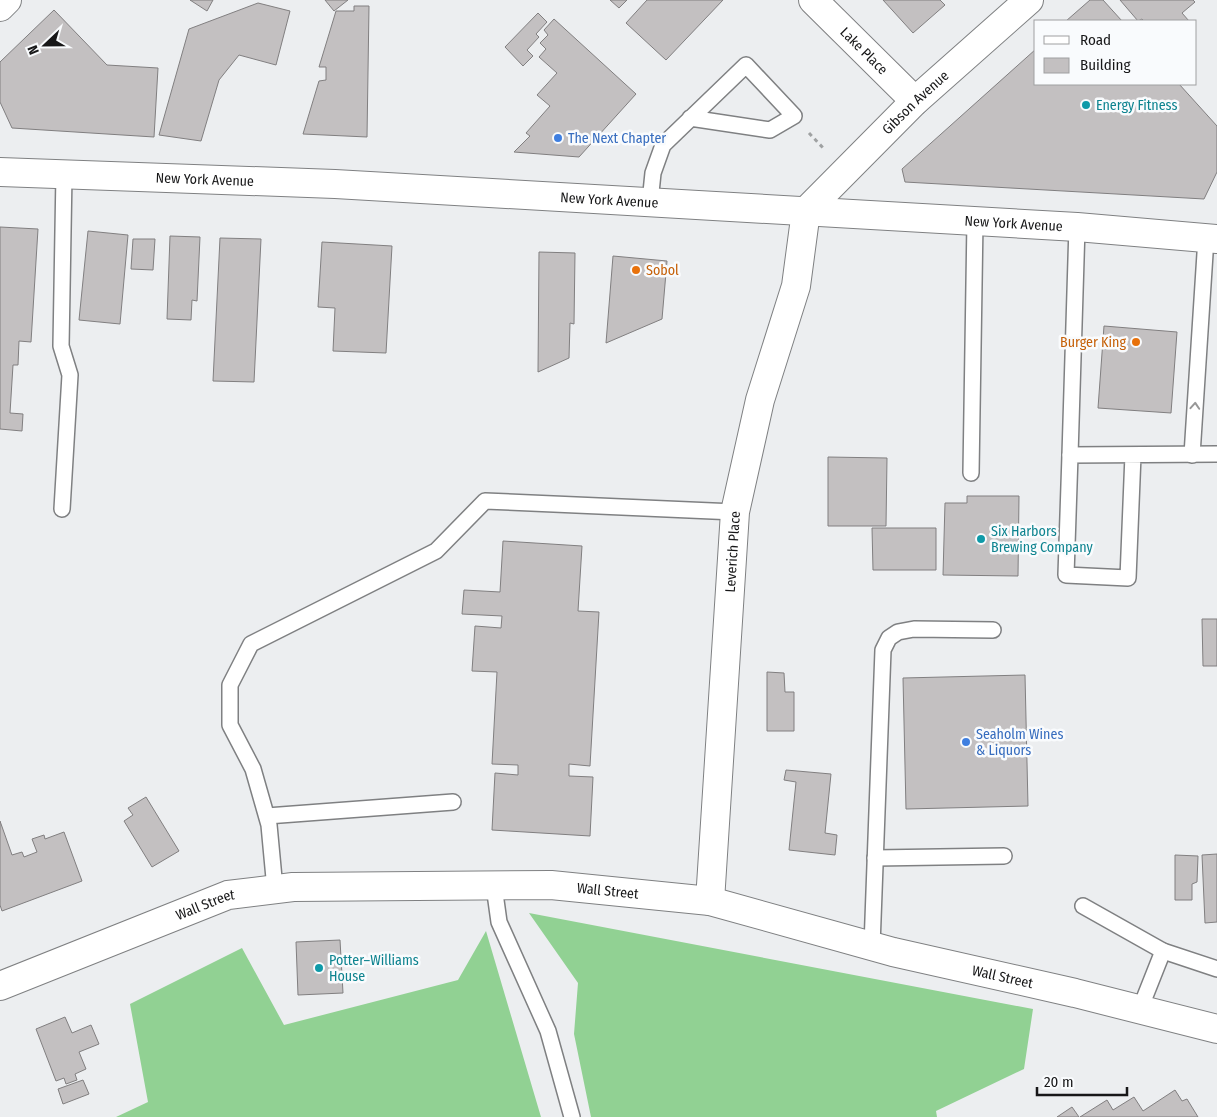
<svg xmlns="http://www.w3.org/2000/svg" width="1217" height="1117" viewBox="0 0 1217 1117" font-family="'Fira Sans Condensed',sans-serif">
<rect width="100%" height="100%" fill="#eceef0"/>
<g fill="#91d193">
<polygon points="529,913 1033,1009 1024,1069 936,1111 937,1117 591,1117 574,1034 578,983"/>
<polygon points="486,931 541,1117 116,1117 148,1102 130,1004 242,948 284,1025 458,980"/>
</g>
<g fill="#c3c0c1" stroke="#817f80">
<polygon points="190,0 213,0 207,11"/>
<polygon points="325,0 348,0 334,11"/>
<polygon points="610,0 627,0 619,8"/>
<polygon points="647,0 723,0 666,60 626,23"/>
<polygon points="883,0 940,0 945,5 913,33"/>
<polygon points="1090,0 1103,0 1122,21 1066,21"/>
<polygon points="1120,0 1193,0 1195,2 1182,13 1189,21 1144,21 1142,19 1138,21"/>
<polygon points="258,3 290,11 276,65 239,55 219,80 201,141 159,135 189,29"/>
<polygon points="354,6 369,6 367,137 303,134 319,81 326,80 326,67 319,67 336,11 354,11"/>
<polygon points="54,10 107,65 158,68 154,137 12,128 0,102 0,62"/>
<polygon points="538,13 547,22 536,34 539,37 527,50 533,56 523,66 505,47"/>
<polygon points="554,19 636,94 579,157 514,152 530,136 526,133 550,106 537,95 557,73 539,57 546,49 540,43 548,35 544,30"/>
<polygon points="1036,49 1036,84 1179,84 1217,126 1217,172 1204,199 905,182 902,169"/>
<polygon points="0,227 38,229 31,342 19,341 18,365 13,365 10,413 23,414 22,431 0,429"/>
<polygon points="88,231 128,235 120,324 79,320"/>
<polygon points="170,236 200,237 197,301 192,300 191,320 167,319"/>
<polygon points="220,238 261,239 254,382 213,381"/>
<polygon points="133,239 155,239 153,270 131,269"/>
<polygon points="322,242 392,246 386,353 333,351 335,308 318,307"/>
<polygon points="539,252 575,253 574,324 570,323 569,358 538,372"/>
<polygon points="613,256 667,261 662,319 606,343"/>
<polygon points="1104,326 1177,332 1171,413 1098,408"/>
<polygon points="828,457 887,458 886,526 828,526"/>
<polygon points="967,496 1019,496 1018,576 943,575 945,503 967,503"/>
<polygon points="872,528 936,528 936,570 873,570"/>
<polygon points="503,541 582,546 578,611 599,612 590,766 569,764 569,776 593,777 590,836 492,830 495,773 518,775 518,765 492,764 497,672 472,671 475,626 501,628 502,616 462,614 464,590 500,592"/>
<polygon points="1202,619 1217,619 1217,666 1203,666"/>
<polygon points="767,672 784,673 785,692 794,692 794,731 767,731"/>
<polygon points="1025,675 1028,806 906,809 903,678"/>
<polygon points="786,770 831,774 825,833 837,835 835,855 789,850 796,782 784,780"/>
<polygon points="146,797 179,851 152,867 124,821 133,815 128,808"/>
<polygon points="0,821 12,855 22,852 24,857 37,852 32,839 44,835 45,839 64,832 82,881 2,911 0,905"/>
<polygon points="1217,854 1217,922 1205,923 1202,855"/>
<polygon points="1175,855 1198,856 1197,882 1192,884 1192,900 1175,900"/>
<polygon points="340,940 343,993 298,995 296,942"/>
<polygon points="65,1017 72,1033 91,1025 99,1044 79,1052 86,1069 75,1074 77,1080 66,1084 64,1078 56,1081 36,1029"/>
<polygon points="83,1080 89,1094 63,1104 58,1089"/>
<polygon points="1175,1090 1182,1101 1187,1099 1198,1117 1080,1117 1107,1100 1113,1110 1134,1097 1143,1111"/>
<polygon points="1072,1107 1079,1117 1057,1117"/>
</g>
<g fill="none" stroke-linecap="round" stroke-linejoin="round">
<g stroke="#7f8082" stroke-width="18">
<g id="lane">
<polyline points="650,202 653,173 663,145 746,65 794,116 770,130 690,118"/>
<polyline points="1070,455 1077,227"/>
<polyline points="1133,455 1128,578 1066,575 1070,455 1217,454"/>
<polyline points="1192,455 1206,238"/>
<polyline points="971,473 975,221"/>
<polyline points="62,509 70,375 61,346 64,174"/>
<polyline points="267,816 453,802"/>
<polyline points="875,858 1004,856"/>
<polyline points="494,886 499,922 548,1031 572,1117"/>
<polyline points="275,889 269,825 253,769 230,725 230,685 251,644 436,551 485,501 735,512"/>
<polyline points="1083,906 1163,951 1217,969"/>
<polyline points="872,946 883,650 889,638 898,632 914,629 993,630"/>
<polyline points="1140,1009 1163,951"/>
</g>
</g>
<g stroke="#7f8082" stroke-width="30">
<g id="street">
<path id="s1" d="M813,0L915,101"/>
<path id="s2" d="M710,901L735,512L760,400L796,286L806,211L915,101L1029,0"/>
</g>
</g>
<g stroke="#7f8082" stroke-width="30">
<g id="secondary">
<polyline points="0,7 7,0"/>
<path id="s3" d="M0,986L228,895L293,887L551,885L710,901L893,952L1075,993L1217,1029"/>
</g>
</g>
<g stroke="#7f8082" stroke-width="30">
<g id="primary">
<path id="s4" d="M0,172L335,184L1077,227L1217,239"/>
</g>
</g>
<polyline stroke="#9fa1a2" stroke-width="3" stroke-dasharray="4 4" stroke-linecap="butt" points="809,133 825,150"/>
<use href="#lane" stroke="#fff" stroke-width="15"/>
<use href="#street" stroke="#fff" stroke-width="28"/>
<use href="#secondary" stroke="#fff" stroke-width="28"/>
<use href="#primary" stroke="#fff" stroke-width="28"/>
</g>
<defs><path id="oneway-chevron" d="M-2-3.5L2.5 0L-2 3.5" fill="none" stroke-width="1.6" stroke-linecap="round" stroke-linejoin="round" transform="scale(1.25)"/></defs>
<use stroke="#979797" href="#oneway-chevron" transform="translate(1195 406) rotate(-86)"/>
<g fill="#0f9aa8" stroke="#f9fbfd" stroke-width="2">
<circle cx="1086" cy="105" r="5"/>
<circle cx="981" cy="539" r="5"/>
<circle cx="319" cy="968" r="5"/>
</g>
<g fill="#3f7fe0" stroke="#f9fbfd" stroke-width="2">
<circle cx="558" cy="138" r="5"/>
<circle cx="966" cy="742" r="5"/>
</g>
<g fill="#e8710a" stroke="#f9fbfd" stroke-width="2">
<circle cx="636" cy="270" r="5"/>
<circle cx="1136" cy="342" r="5"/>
</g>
<g text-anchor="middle" stroke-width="5" stroke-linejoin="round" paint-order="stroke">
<g font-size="14" fill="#171718" stroke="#f9fbfd">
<text dy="5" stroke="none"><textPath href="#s1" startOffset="72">Lake Place</textPath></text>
<text dy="5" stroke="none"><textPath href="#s2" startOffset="854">Gibson Avenue</textPath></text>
<text dy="5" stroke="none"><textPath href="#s4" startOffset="205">New York Avenue</textPath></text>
<text dy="5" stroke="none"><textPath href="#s4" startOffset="610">New York Avenue</textPath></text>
<text dy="5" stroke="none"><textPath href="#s4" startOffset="1015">New York Avenue</textPath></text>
<text dy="5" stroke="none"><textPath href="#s2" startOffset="350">Leverich Place</textPath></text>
<text dy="5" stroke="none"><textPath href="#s3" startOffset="626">Wall Street</textPath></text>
<text dy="5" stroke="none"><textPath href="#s3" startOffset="221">Wall Street</textPath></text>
<text dy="5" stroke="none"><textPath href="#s3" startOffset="1031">Wall Street</textPath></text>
</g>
<g font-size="14" fill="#0d838f" stroke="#f9fbfd" text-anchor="start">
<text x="1096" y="110">Energy Fitness</text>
<text x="991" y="536">Six Harbors<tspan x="991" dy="16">Brewing Company</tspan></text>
<text x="329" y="965">Potter–Williams<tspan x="329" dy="16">House</tspan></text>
</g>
<g font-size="14" fill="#366cbe" stroke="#f9fbfd" text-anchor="start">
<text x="568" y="143">The Next Chapter</text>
<text x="976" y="739">Seaholm Wines<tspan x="976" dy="16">&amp; Liquors</tspan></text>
</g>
<g font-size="14" fill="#c56008" stroke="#f9fbfd" text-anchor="start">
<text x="646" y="275">Sobol</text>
<text x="1126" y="347" text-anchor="end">Burger King</text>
</g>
</g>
<rect x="1034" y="20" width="162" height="65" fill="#f9fbfd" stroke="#9fa0a1"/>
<rect x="1044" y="36" width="25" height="8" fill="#ffffff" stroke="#9fa0a1"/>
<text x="1080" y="45" font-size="15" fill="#171718">Road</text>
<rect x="1044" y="58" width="25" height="15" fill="#c3c0c1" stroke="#9fa0a1"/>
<text x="1080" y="70" font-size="15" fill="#171718">Building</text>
<g transform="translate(45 45) rotate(248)" stroke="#f9fbfd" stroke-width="4" paint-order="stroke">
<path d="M0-4L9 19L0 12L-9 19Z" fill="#171718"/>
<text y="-8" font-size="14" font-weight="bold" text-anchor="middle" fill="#171718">N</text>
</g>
<path d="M1037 1087v8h90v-8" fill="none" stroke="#171718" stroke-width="2.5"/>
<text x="1044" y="1087" font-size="15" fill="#171718" stroke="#f9fbfd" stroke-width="4" paint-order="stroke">20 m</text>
</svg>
